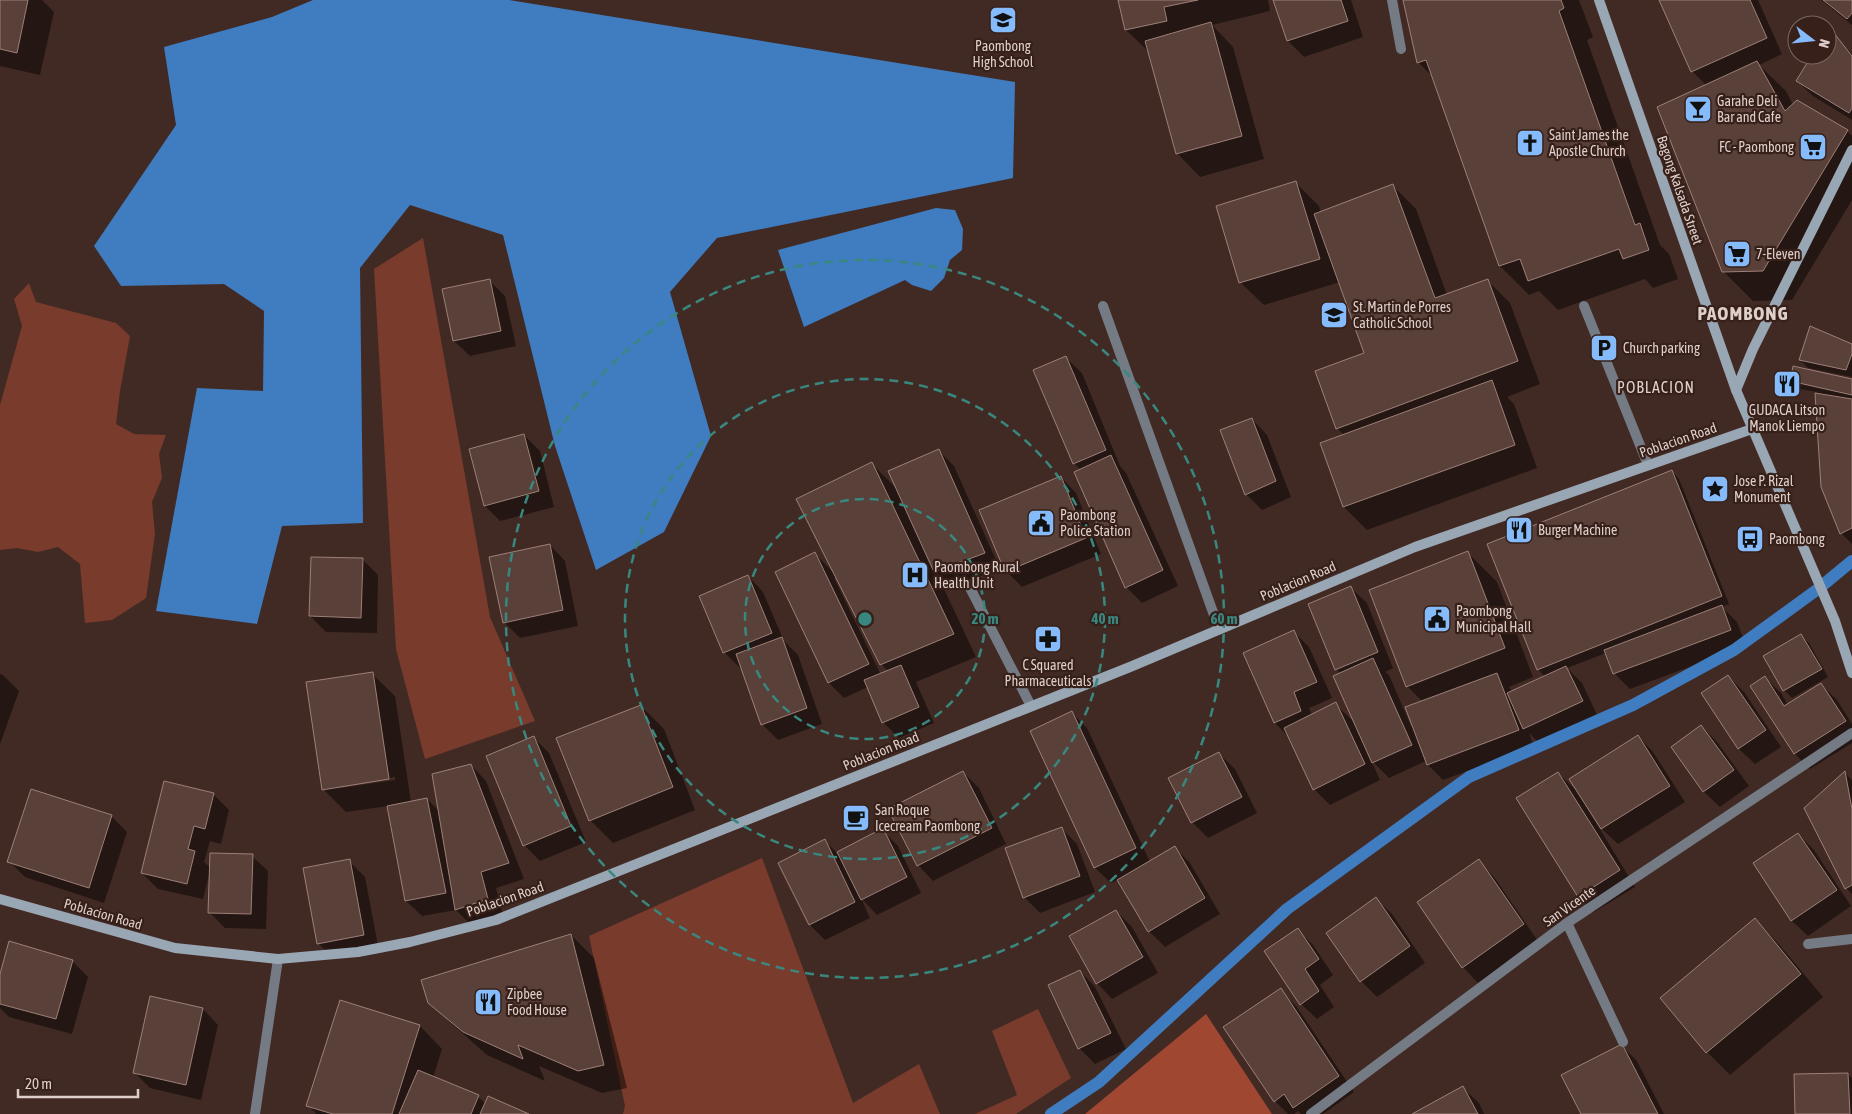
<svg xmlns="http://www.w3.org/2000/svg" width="1852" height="1114" viewBox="0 0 1852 1114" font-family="'Asap Condensed',sans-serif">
<rect width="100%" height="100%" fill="#422a24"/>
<g fill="#783b2c">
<polygon points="423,238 490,617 535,721 425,759 396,649 374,269"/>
<polygon points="29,283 36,302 116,323 130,336 120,391 116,424 134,434 166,435 159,454 162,478 152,502 155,534 146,598 112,620 85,623 80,564 58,547 38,552 17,548 0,550 0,405 22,326 14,299"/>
<polygon points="762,858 853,1103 919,1064 940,1114 623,1114 625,1106 589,936"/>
<polygon points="1038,1009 1071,1078 1016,1114 975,1114 1017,1095 992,1031"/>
</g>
<polygon fill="#a04732" points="1206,1014 1272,1114 1085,1114"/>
<g fill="#3f7cc0">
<polygon points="313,0 509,0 1015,82 1013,178 717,238 670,292 711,436 664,532 596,570 555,446 503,235 410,205 360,268 363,523 282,526 257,624 156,611 197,388 263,391 264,311 224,284 121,286 94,246 176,125 164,47 272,17"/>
<polygon points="936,208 955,210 963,229 962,250 950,260 944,278 931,291 912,285 905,280 804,327 778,250"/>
</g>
<g fill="#0007" fill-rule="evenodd">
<polygon points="0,0 42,0 54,12 40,75 0,66"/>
<polygon points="1119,0 1268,0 1270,11 1212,25 1233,47 1264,159 1200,177 1178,154 1149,52 1126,30"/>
<polygon points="1275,0 1351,0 1363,37 1304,57 1288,41"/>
<polygon points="1404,0 1579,0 1593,37 1587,40 1660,245 1669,254 1678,279 1653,288 1645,279 1558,310 1539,291 1529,295 1500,266 1433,77 1418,62"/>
<polygon points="1661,0 1758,0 1782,54 1759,65 1786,91 1793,105 1847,131 1852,136 1852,200 1792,300 1753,301 1723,271 1706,85 1692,71"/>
<polygon points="1821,0 1852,0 1852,25"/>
<polygon points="1830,30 1852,54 1852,120 1813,96 1797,81 1814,55 1827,55 1827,34"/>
<polygon points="1296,183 1319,206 1321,213 1393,186 1416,209 1447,295 1487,280 1510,303 1540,384 1507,397 1514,404 1537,468 1367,530 1344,507 1321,444 1344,435 1337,428 1366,353 1340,282 1264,305 1241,283"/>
<polygon points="489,280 505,296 516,346 470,356 454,341"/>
<polygon points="1852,346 1852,377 1808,368 1800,360"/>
<polygon points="1066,358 1082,373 1120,466 1126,473 1178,586 1142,603 1126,587 1081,470 1074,463"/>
<polygon points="1852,380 1852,544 1841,533 1822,486 1817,392 1799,389 1792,381"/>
<polygon points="1252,419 1267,435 1291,497 1262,510 1246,494"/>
<polygon points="524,435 540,451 554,507 500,521 485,506"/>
<path d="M939,451L954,466L1000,569L951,587L936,572L976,657L916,682L934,723L899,738L883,722L868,687L844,698L829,683L815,554L834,573L872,464L897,489ZM837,577L881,664L888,671L881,675L834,578Z"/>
<polygon points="1672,471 1679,479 1729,604 1722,607 1737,622 1746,646 1630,689 1614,673 1606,653 1567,668 1582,683 1598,717 1540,744 1529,733 1534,746 1443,780 1428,765 1426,761 1389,778 1371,760 1380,780 1330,805 1314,789 1290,738 1275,723 1245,654 1293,631 1309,647 1332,698 1309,708 1312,715 1335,704 1356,724 1341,674 1336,669 1351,588 1367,603 1393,668 1385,672 1389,675 1411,726 1413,725 1423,702 1407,686 1468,553 1497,582 1533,677 1509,687 1513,692 1545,677 1538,669"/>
<polygon points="1061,477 1076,493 1101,554 1022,587 1006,571"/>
<polygon points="550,545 565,561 578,626 520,638 504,622"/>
<polygon points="362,559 378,575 377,633 326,632 310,616"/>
<polygon points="748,576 763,592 784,641 798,655 822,724 778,740 762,724 742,667 740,668 724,652"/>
<polygon points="1801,636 1809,643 1828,677 1792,698 1784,690 1765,656"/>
<polygon points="0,674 3,675 19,691 0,744"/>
<path d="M372,674L395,696L411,802L427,799L440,812L471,765L486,781L524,879L496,888L503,915L471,925L456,910L422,916L406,901L388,806L346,812L323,789ZM395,777V780L340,788V786Z"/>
<polygon points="1728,676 1744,692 1781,747 1755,764 1739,749 1703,693"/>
<polygon points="1765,678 1781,693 1788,705 1821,684 1837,700 1852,724 1852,743 1810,769 1795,754 1751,687"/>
<polygon points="641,706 664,729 695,810 613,843 590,820"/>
<polygon points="1072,713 1087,728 1150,862 1174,847 1190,863 1220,914 1165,947 1149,931 1118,880 1111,883 1095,868"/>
<polygon points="1701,726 1717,742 1749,786 1720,807 1704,792 1673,748"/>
<polygon points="1638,736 1653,752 1685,802 1618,844 1602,829 1571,779"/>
<polygon points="533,737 549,753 586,842 540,861 524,845"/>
<polygon points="1219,754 1235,769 1257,813 1208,838 1192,822"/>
<polygon points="963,772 979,788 1006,844 933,881 918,865"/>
<polygon points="1558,773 1577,791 1635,887 1594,912 1579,896"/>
<polygon points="1845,773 1852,780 1852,894 1846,888"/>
<polygon points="32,790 112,817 127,832 104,903 25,877 9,861"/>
<polygon points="213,794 229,810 221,844 210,841 204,862 211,868 252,856 268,871 266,929 225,928 209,912 210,871 203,899 158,889 142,873"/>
<polygon points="1061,828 1077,844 1095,892 1040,913 1024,897"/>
<polygon points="882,830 898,846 921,893 877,915 861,898 870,918 825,940 810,925 825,841 841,857"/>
<polygon points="1798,834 1814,850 1851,906 1808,936 1792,921 1754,864"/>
<polygon points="349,861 365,877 379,951 334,959 318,943"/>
<polygon points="1479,861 1494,877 1538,941 1478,983 1463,967"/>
<polygon points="1376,899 1392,914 1425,963 1377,997 1361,981 1328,934"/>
<polygon points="1116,911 1132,927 1158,973 1112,999 1097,983"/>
<polygon points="1755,920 1778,943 1823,997 1730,1075 1707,1052 1662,998"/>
<polygon points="1298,930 1313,945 1333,975 1320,985 1334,1007 1317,1019 1301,1004"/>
<polygon points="571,935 594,958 627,1088 602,1093 539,1066 545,1081 487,1055 453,1025 429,1002"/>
<polygon points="72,961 88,977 72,1034 9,1017 0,1008 0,978"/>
<polygon points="1080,971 1095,987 1126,1049 1095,1064 1079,1048"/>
<polygon points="1280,990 1296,1006 1354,1092 1323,1114 1301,1114 1298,1111 1294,1114 1288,1114 1275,1101"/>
<polygon points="203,1009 218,1025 201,1100 150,1088 134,1072"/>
<polygon points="420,1026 442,1049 433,1078 478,1097 486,1104 526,1114 316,1114 308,1105"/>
<polygon points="1621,1045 1637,1061 1664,1114 1583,1114"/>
<polygon points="1848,1074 1852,1078 1852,1114 1796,1114"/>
<polygon points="1463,1088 1479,1103 1484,1114 1414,1114"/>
</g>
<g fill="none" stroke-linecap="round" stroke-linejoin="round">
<polyline stroke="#3f7cc0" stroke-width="12" points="1051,1114 1099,1082 1287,909 1469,777 1633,705 1734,650 1818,589 1852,561"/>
</g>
<g fill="#594039" stroke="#9d8078">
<polygon points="0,0 28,0 17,53 0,49"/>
<polygon points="1118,0 1198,0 1164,7 1167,21 1125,30"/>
<polygon points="1273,0 1341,0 1348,21 1287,41"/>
<polygon points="1403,0 1561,0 1564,8 1559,11 1635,225 1640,223 1649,250 1623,259 1619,249 1528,281 1520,259 1499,266 1426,60 1417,63"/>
<polygon points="1659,0 1750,0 1767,38 1691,72"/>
<polygon points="1823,0 1852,0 1852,13 1847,19"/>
<polygon points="1211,22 1242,136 1176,154 1145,41"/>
<polygon points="1830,28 1852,56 1852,108 1849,113 1796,81 1812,55 1827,55 1827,32"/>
<polygon points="1757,61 1785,111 1797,100 1848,130 1763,271 1722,272 1657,107"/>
<polygon points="1296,181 1320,259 1239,283 1216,206"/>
<polygon points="1393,184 1435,298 1488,279 1518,361 1336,429 1315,371 1364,353 1314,214"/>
<polygon points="490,279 501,331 453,341 442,289"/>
<polygon points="1810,326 1852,344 1852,354 1846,370 1799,360"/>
<polygon points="1066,356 1106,450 1073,464 1033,370"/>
<polygon points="1793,366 1852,379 1852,395 1790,381"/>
<polygon points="1492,380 1515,445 1343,507 1320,443"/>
<polygon points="1815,393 1852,399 1852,528 1840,534 1821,487"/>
<polygon points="1252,418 1276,481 1245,495 1220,430"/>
<polygon points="524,434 539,491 484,506 469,449"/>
<polygon points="939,449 985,553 934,572 888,471"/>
<polygon points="1111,455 1163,570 1125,588 1074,472"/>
<polygon points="872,462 954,634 880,665 796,499"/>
<polygon points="1672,470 1722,596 1537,670 1487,544"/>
<polygon points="1061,476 1086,538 1005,572 979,510"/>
<polygon points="550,544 563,610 503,623 489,557"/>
<polygon points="1468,551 1505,648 1406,687 1369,590"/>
<polygon points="815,552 869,664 828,683 775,572"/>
<polygon points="311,557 363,558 361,618 309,616"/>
<polygon points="748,575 772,633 723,653 699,596"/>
<polygon points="1351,586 1378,652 1335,670 1308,604"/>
<polygon points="1722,605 1731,630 1613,674 1604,650"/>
<polygon points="1294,630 1317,682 1294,692 1301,711 1274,723 1243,653"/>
<polygon points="1801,634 1822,669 1783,691 1763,656"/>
<polygon points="782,637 807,708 761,725 736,654"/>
<polygon points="1373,658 1412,745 1372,763 1333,676"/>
<polygon points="901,665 919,707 882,723 864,680"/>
<polygon points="1566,666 1583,701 1523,729 1507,693"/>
<polygon points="373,672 389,779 322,790 306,682"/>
<polygon points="1497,673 1519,730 1427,765 1405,707"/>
<polygon points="1728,675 1766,730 1738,749 1701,693"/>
<polygon points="1765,676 1784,706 1821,683 1846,721 1794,754 1750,686"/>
<polygon points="1336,702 1365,764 1313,790 1284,728"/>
<polygon points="641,705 673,787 589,821 556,738"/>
<polygon points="1072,711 1136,848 1094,868 1030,731"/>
<polygon points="1701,725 1734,770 1703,792 1671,747"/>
<polygon points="1638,735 1670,786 1601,829 1569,779"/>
<polygon points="534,736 571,826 523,846 486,756"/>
<polygon points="1219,752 1242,797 1191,823 1168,778"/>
<polygon points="471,764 509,863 481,872 488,899 455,910 432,774"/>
<polygon points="963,771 992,828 917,866 888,809"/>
<polygon points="1845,771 1852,809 1852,885 1845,889 1804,808"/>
<polygon points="1558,772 1620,870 1578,897 1516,798"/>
<polygon points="164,781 214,793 205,829 194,826 188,849 195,851 187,884 141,873"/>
<polygon points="31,789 112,815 89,888 7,862"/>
<polygon points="427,798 446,893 405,901 387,806"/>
<polygon points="1062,827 1080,876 1023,898 1005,848"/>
<polygon points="883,828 907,877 861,900 837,852"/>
<polygon points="1798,833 1837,890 1791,921 1753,863"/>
<polygon points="825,839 855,902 809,925 778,863"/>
<polygon points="1175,846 1205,898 1148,932 1117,880"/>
<polygon points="210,853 253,854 251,914 208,913"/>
<polygon points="350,859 364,935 317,944 303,868"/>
<polygon points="1479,859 1524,924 1462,968 1417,902"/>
<polygon points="1376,897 1410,946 1360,982 1326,933"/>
<polygon points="1116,910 1143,957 1096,984 1069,936"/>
<polygon points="1755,918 1801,974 1706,1053 1660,998"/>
<polygon points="1298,928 1319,959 1305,969 1319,991 1300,1005 1264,951"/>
<polygon points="571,934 604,1065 578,1071 518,1045 523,1059 463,1032 428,1003 421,980"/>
<polygon points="9,941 73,960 56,1019 0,1004 0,974"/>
<polygon points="1080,970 1111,1033 1078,1049 1048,985"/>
<polygon points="1281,988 1339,1076 1293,1108 1284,1094 1274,1102 1223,1027"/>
<polygon points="150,996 203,1008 186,1085 133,1073"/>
<polygon points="340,1000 420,1025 392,1114 333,1114 306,1106"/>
<polygon points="1622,1044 1658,1114 1581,1114 1561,1075"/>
<polygon points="418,1070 479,1095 471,1114 399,1114"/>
<polygon points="1848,1073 1850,1114 1795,1114 1794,1074"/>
<polygon points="1463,1086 1478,1114 1412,1114"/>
<polygon points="488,1096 529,1114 480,1114"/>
</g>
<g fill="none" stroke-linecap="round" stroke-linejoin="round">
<g stroke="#747b85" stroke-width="10">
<polyline points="1392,0 1401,49"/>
<polyline points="1103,306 1219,629"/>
<polyline points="1584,306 1648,465"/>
<polyline points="968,584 1031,706"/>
<polyline points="1567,923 1623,1042"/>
<polyline points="1808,944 1852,939"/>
<polyline points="255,1114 278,959"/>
</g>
<polyline stroke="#747b85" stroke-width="10" points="1311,1114 1567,923 1852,733"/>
<g stroke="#99a6b4" stroke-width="10">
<polyline points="1599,0 1736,390 1835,621 1852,673"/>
<polyline points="1736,390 1753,349 1852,150"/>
<polyline points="0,899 175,948 278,959 358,952 410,942 496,920 1130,667 1415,547 1752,429"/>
</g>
</g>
<g fill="none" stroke="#398880" stroke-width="2.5" stroke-dasharray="9 6">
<circle cx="865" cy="619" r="120"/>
<circle cx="865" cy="619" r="240"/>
<circle cx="865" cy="619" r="359"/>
</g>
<defs>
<g id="school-square" transform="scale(1.4375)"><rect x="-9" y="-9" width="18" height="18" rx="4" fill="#85bbfb" stroke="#37201a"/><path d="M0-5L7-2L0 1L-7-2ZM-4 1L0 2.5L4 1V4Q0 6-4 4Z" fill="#111"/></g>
<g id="bar-square" transform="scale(1.4375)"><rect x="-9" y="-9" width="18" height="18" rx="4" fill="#85bbfb" stroke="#37201a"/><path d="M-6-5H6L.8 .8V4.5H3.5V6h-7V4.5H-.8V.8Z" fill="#111"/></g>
<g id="church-square" transform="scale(1.4375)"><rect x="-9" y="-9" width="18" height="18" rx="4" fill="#85bbfb" stroke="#37201a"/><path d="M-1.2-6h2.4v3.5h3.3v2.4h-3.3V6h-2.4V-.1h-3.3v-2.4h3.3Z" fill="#111"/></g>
<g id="supermarket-square" transform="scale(1.4375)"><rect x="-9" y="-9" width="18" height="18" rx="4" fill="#85bbfb" stroke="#37201a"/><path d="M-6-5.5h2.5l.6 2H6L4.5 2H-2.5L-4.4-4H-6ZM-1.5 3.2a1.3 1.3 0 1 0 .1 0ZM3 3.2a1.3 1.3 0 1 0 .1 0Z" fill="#111"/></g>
<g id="parking-square" transform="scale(1.4375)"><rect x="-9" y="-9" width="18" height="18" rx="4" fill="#85bbfb" stroke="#37201a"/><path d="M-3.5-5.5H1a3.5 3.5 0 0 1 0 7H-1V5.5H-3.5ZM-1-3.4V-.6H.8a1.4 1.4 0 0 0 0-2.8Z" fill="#111"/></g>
<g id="restaurant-square" transform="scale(1.4375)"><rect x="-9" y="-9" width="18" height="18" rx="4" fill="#85bbfb" stroke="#37201a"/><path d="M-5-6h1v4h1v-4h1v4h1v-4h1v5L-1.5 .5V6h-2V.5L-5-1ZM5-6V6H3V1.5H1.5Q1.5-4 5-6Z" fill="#111"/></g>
<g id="sight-square" transform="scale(1.4375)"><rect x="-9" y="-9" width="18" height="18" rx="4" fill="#85bbfb" stroke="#37201a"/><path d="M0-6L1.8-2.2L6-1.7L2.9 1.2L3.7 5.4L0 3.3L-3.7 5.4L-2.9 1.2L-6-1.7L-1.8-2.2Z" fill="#111"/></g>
<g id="civic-square" transform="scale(1.4375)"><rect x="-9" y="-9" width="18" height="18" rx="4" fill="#85bbfb" stroke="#37201a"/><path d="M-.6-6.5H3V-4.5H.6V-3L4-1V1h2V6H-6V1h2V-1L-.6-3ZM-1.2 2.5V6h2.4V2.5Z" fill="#111"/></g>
<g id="bus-square" transform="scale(1.4375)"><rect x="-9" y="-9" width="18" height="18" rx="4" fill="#85bbfb" stroke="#37201a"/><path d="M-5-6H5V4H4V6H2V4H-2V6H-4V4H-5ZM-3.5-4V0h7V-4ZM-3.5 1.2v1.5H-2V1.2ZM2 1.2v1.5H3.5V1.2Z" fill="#111"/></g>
<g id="hospital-square" transform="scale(1.4375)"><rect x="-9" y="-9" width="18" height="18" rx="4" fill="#85bbfb" stroke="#37201a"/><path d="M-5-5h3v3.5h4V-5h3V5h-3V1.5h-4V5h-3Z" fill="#111"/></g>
<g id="pharmacy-square" transform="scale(1.4375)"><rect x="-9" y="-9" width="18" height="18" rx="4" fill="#85bbfb" stroke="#37201a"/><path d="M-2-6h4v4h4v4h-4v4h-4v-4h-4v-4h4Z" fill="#111"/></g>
<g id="cafe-square" transform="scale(1.4375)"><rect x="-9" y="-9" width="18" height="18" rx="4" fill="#85bbfb" stroke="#37201a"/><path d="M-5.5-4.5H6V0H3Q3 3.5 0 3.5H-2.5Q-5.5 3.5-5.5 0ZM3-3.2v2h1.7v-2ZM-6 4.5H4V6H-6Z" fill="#111"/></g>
</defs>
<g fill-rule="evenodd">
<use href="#school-square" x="1003" y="20"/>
<use href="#bar-square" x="1698" y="109"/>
<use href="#church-square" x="1530" y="143"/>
<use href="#supermarket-square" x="1813" y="147"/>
<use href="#supermarket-square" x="1737" y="254"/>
<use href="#school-square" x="1334" y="315"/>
<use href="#parking-square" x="1604" y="348"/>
<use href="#restaurant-square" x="1787" y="384"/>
<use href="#sight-square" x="1715" y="489"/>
<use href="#civic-square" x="1041" y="523"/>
<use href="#restaurant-square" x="1519" y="530"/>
<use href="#bus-square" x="1750" y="539"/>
<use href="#hospital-square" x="915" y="575"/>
<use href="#civic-square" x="1437" y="619"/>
<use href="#pharmacy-square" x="1048" y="639"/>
<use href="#cafe-square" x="856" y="818"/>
<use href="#restaurant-square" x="488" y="1002"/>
</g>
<g text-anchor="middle" stroke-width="4.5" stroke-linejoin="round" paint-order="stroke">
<g font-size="14" fill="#dfcfca" stroke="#37201a" text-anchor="start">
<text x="1003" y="51" text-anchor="middle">Paombong<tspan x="1003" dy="16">High School</tspan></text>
<text x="1717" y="106">Garahe Deli<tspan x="1717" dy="16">Bar and Cafe</tspan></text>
<text x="1549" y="140">Saint James the<tspan x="1549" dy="16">Apostle Church</tspan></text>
<text x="1794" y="152" text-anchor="end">FC - Paombong</text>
<text x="1756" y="259">7-Eleven</text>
<text x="1353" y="312">St. Martin de Porres<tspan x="1353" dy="16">Catholic School</tspan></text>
<text x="1623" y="353">Church parking</text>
<text x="1787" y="415" text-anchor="middle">GUDACA Litson<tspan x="1787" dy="16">Manok Liempo</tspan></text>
<text x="1734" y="486">Jose P. Rizal<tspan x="1734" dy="16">Monument</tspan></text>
<text x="1060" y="520">Paombong<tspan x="1060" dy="16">Police Station</tspan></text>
<text x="1538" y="535">Burger Machine</text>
<text x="1769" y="544">Paombong</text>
<text x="934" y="572">Paombong Rural<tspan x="934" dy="16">Health Unit</tspan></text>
<text x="1456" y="616">Paombong<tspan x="1456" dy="16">Municipal Hall</tspan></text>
<text x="1048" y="670" text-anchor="middle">C Squared<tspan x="1048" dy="16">Pharmaceuticals</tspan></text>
<text x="875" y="815">San Roque<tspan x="875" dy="16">Icecream Paombong</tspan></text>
<text x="507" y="999">Zipbee<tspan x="507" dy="16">Food House</tspan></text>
</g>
<g font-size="14" fill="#dfcfca" stroke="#37201a">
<text transform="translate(1680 190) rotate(71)" y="5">Bagong Kalsada Street</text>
<text transform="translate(1678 440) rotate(-19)" y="5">Poblacion Road</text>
<text transform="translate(1298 581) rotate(-23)" y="5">Poblacion Road</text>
<text transform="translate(881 751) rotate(-22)" y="5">Poblacion Road</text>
<text transform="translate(505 899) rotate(-19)" y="5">Poblacion Road</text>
<text transform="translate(1569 906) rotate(-35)" y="5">San Vicente</text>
<text transform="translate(103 914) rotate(16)" y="5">Poblacion Road</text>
</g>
<g font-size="16" letter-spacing="1" fill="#dfcfca" stroke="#37201a">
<text x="1656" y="393">POBLACION</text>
</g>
<g font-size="19" font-weight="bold" letter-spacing="1" fill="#dfcfca" stroke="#37201a">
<text x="1743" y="320">PAOMBONG</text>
</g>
</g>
<circle cx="865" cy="619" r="8" fill="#398880" stroke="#37201a" stroke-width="2.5"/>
<g font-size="15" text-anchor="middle" font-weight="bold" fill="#398880" stroke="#37201a" stroke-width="4.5" stroke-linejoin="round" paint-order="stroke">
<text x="985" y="624">20 m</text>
<text x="1105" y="624">40 m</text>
<text x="1224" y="624">60 m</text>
</g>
<g transform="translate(1812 40) rotate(106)"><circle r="24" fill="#37201a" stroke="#7a6660"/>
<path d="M0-4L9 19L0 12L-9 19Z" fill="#85bbfb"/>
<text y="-8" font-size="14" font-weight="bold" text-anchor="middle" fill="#dfcfca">N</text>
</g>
<path d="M18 1089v8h120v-8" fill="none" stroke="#dfcfca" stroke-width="2.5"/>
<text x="25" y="1089" font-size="15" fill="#dfcfca" stroke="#37201a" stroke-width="4" paint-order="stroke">20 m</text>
</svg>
